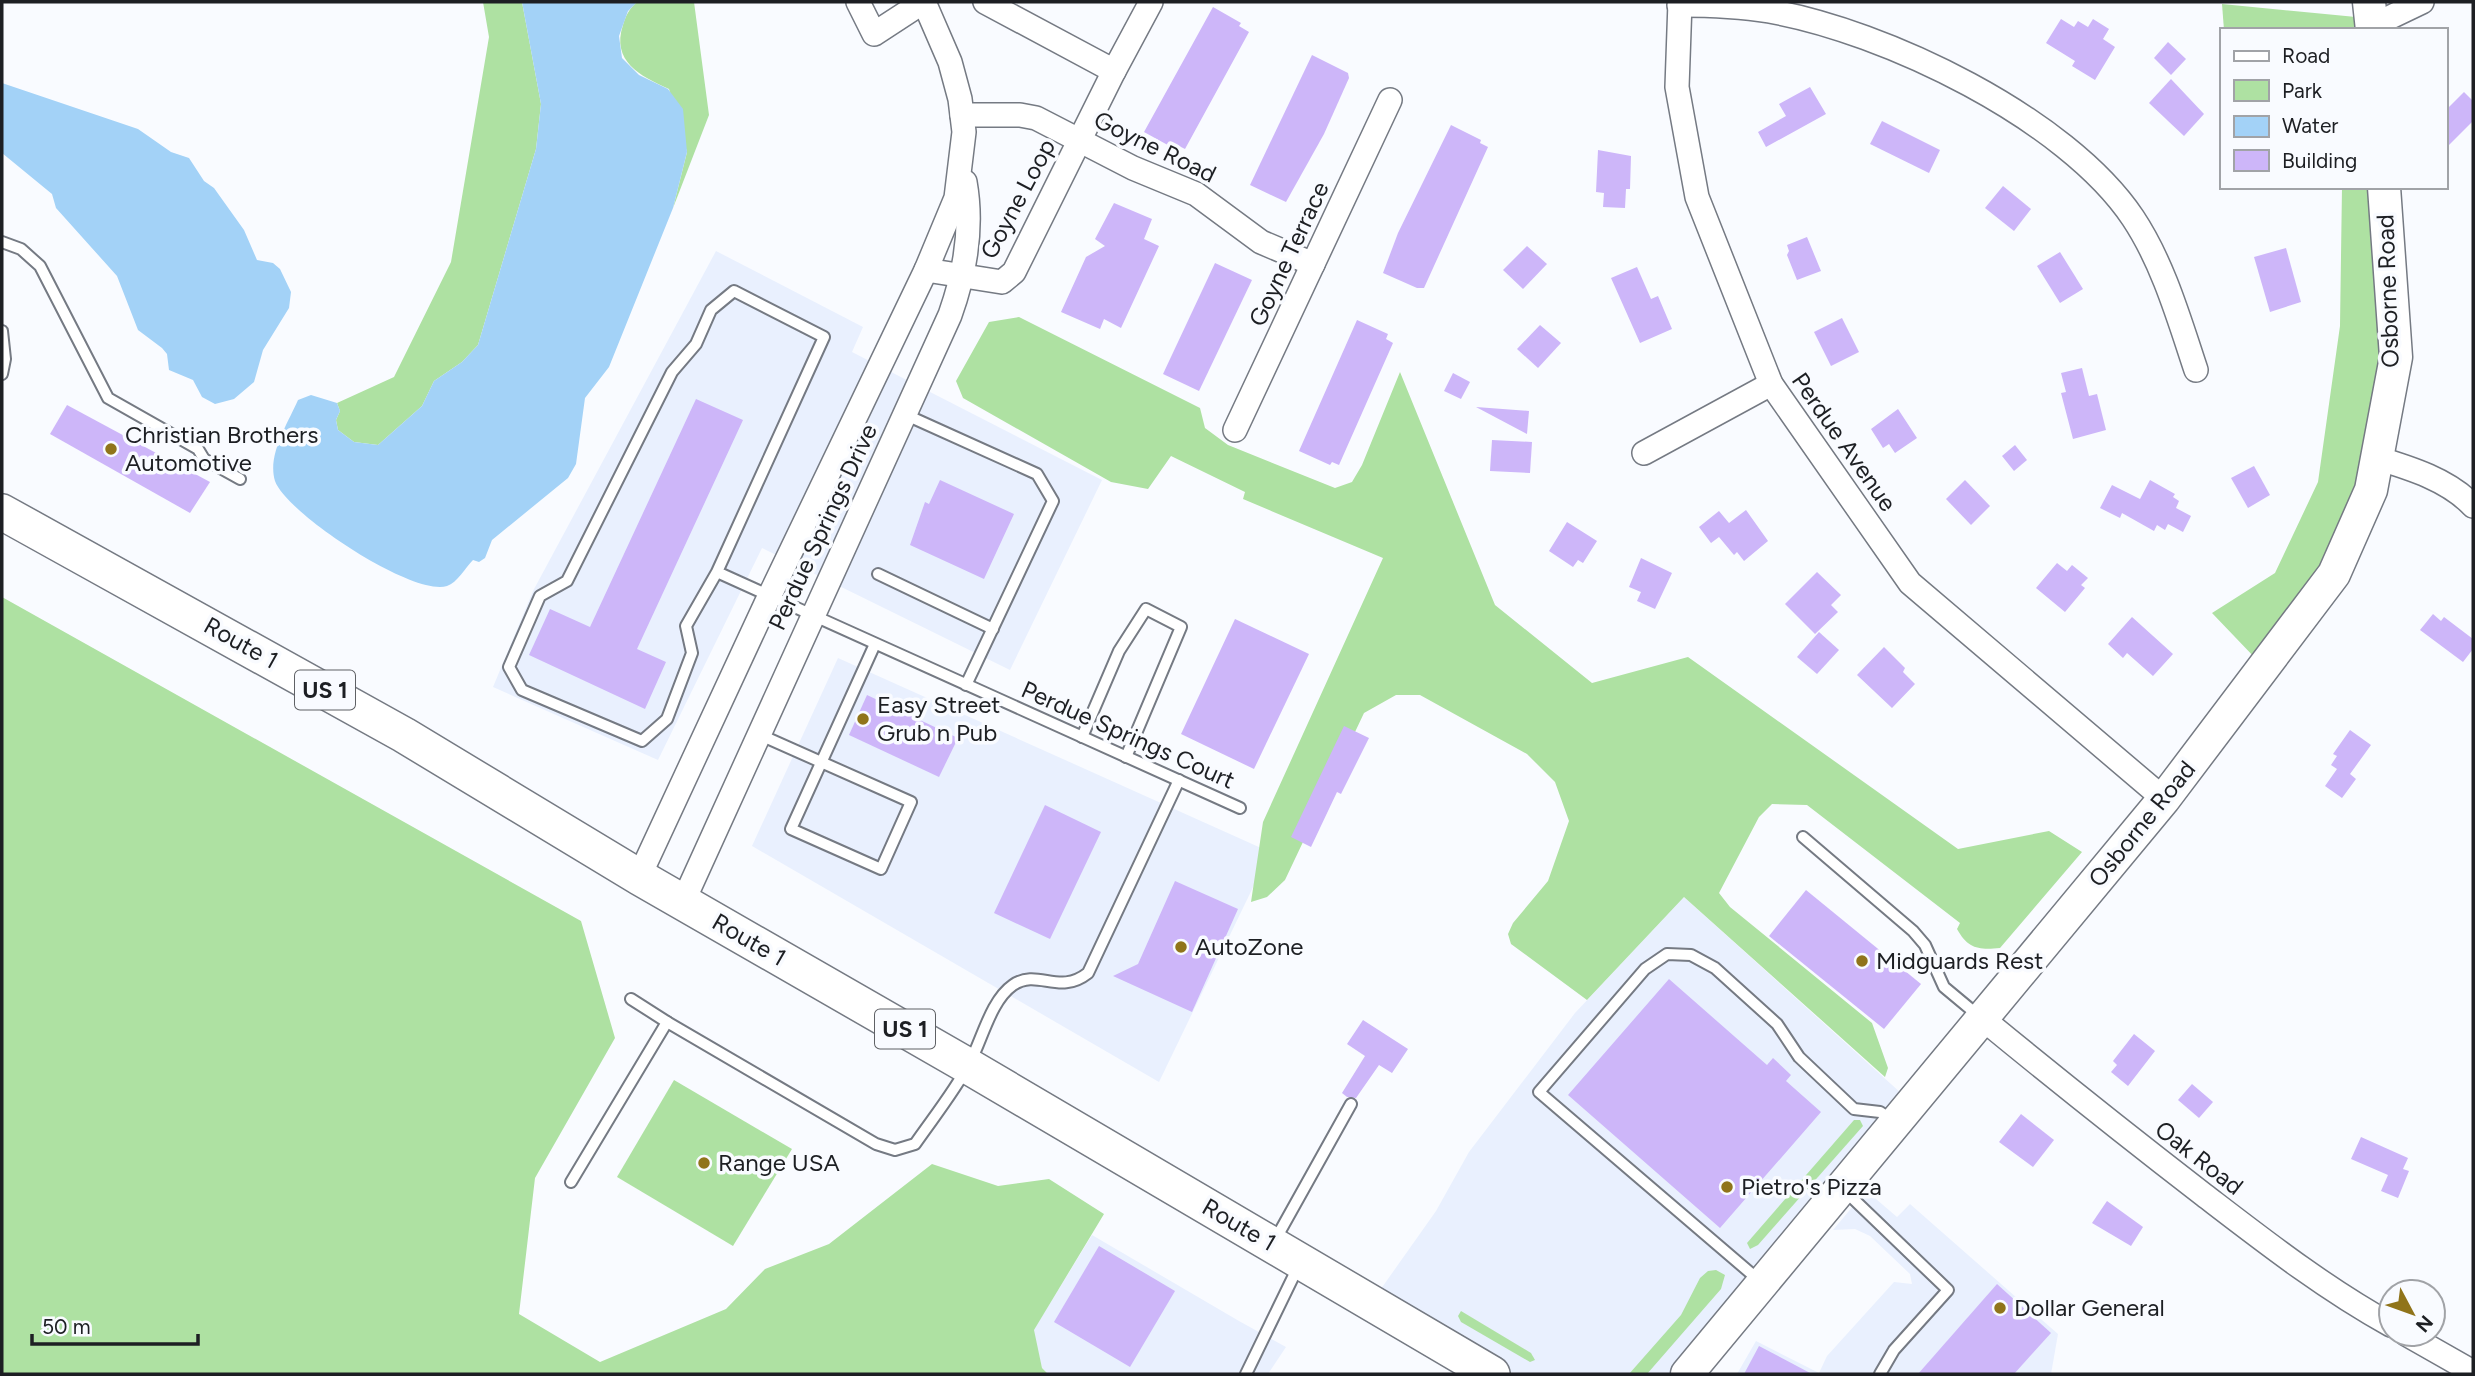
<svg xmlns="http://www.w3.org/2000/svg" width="2475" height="1376" viewBox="0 0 2475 1376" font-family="Figtree,sans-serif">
<rect width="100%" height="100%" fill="#f9fbff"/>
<g fill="#e9f0fe">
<polygon points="716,251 863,327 852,352 1102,480 1010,670 762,548 658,760 493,687 533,591"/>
<polygon points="838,658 1270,852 1159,1082 752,846"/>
<polygon points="1684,897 1912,1103 1686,1374 1492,1374 1371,1303 1436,1211 1469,1152 1575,1013"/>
<polygon points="1870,1186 1876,1199 1897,1217 1910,1204 2058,1334 2051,1374 1737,1374 1756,1341 1819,1373 1827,1356 1894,1282 1912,1284 1910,1274 1870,1236 1855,1229 1833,1230"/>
<polygon points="1092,1235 1239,1321 1286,1347 1268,1374 1048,1374 1042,1368 1033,1331"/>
</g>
<g fill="#aee1a2">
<polygon points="483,2 522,2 541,104 536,149 478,345 462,362 434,381 422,406 378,445 354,442 338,430 336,420 340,411 337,403 394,377 451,262 489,37"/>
<path d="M637,2H694L709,115L673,208L687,152L669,89C640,76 611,61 623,25C626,15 629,9 637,2Z"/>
<polygon points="2222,4 2356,17 2357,30 2224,30"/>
<polygon points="2342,187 2372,187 2379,357 2354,494 2314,578 2257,660 2212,613 2275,573 2318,482 2340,326"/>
<path d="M1019,317L1200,408L1205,428L1228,445L1335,488L1352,482L1362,465L1400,372L1495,605L1592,683L1688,657L1958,849L2049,831L2082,852L2000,948C1979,950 1968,949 1957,929L1960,923L1807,805L1772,804L1759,817L1719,893L1730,907L1872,1023L1888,1068L1885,1077L1684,897L1587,1000L1511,944L1508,934L1513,923L1548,881L1569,821L1555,782L1527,754L1420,695H1396L1364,713L1285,880L1267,897L1251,902L1263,822L1383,558L1243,499L1245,492L1171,456L1148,489L1111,482L963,398L956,381L989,322Z"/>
<polygon points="2,597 581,921 615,1038 535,1178 519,1314 600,1362 726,1309 765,1269 829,1244 932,1164 998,1186 1049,1179 1104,1214 1034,1330 1042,1368 1048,1374 2,1374"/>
<polygon points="674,1080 792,1149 733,1246 617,1177"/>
<polygon points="1854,1120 1860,1120 1863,1126 1758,1245 1750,1249 1747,1243"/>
<polygon points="1716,1270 1725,1275 1721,1289 1647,1374 1629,1374 1681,1315 1700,1278 1708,1271"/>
<polygon points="1461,1311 1531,1353 1535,1360 1530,1362 1461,1322 1458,1316"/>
</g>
<g fill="#a3d2f7">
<path d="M522,2H637L628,11L619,36L622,58L639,75L668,89L683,109L687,152L673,208L609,367L585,398L576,464L568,478L492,540L485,558L479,562L473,560C466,567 457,583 447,586C413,597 286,513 275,481C267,455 288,423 298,400L311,395L337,403L340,411L336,420L338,430L354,442L378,445L422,406L434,381L462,362L478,345L536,149L541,104Z"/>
<polygon points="2,83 138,129 171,152 189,158 204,181 214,188 244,230 257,260 273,263 280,269 291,292 289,308 263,350 254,382 234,399 215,404 202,397 193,380 169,370 167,354 162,348 138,330 117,276 56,208 52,194 2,153"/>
</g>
<g fill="#cdb6f9">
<polygon points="1213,7 1241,23 1239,26 1249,32 1185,149 1177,145 1175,149 1144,132"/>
<polygon points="2061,19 2074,27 2078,21 2088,27 2093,19 2109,29 2103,39 2115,47 2095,80 2072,66 2075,61 2046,43"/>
<polygon points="2168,42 2186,59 2171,75 2154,58"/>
<polygon points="1312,55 1348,73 1349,78 1324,134 1286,202 1250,185"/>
<polygon points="2171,79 2204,114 2184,136 2149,103"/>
<polygon points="1810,87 1826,114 1766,147 1758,132 1786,116 1779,104"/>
<polygon points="2464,92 2473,101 2473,121 2445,149 2445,111"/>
<polygon points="1882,121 1940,150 1929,173 1870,144"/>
<polygon points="1451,125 1481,140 1480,143 1488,147 1424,288 1417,288 1383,273 1398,233"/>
<polygon points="1598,150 1631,156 1630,189 1626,189 1625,208 1603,207 1604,193 1596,192"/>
<polygon points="2003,186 2031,209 2014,231 1985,208"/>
<polygon points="1114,203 1152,219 1144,239 1159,246 1121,328 1104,319 1100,329 1061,312 1086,257 1105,246 1095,239"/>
<polygon points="1807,237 1821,271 1797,280 1787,255 1789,251 1787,245"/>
<polygon points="1527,246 1547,264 1523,289 1503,270"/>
<polygon points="2286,248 2301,302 2270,312 2254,257"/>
<polygon points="2060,252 2083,289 2060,303 2037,266"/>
<polygon points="1215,263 1252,280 1199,391 1163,374"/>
<polygon points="1637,267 1651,299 1658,296 1672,329 1640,343 1611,278"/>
<polygon points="1842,318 1859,352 1831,366 1814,332"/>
<polygon points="1357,320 1388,334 1386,339 1393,343 1339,465 1332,462 1330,465 1299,451"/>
<polygon points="1540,325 1561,343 1538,368 1517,349"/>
<polygon points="2082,368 2089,396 2097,394 2106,430 2073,439 2061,393 2066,392 2061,373"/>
<polygon points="1453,373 1470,382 1461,399 1444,391"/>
<polygon points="696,399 743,420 637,649 666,662 645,709 529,655 550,609 590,627"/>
<polygon points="67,405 210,482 190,513 50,434"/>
<polygon points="1476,407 1529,411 1527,434"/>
<polygon points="1898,409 1917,438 1895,453 1889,444 1883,448 1871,429"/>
<polygon points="1492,440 1532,442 1530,473 1490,471"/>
<polygon points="2015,445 2027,460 2014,471 2002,456"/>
<polygon points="2254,466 2270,495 2248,508 2231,478"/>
<polygon points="940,480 1014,514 984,579 910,545 925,502 929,504"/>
<polygon points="1965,480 1990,506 1971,525 1946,499"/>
<polygon points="2150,480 2175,494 2173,497 2179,501 2176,508 2191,516 2183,532 2168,524 2165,530 2157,525 2154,531 2122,513 2120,518 2100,508 2112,485 2140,499"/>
<polygon points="1746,510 1768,541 1744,561 1737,552 1734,555 1719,537 1711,543 1699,527 1719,511 1729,523"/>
<polygon points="1567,522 1597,541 1583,563 1578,560 1573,567 1549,551"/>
<polygon points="1641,558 1672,573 1655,609 1637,601 1641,592 1629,587"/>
<polygon points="2057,563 2067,571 2072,565 2088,578 2081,585 2085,588 2065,612 2036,588"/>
<polygon points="1817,572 1841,595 1831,605 1838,612 1815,634 1785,604"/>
<polygon points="2433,614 2441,621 2444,617 2473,639 2473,649 2463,662 2420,630"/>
<polygon points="2132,617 2173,654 2153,676 2127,653 2123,658 2108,644"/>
<polygon points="1235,619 1309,654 1254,769 1181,734"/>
<polygon points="1819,632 1839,650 1817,674 1797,657"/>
<polygon points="1884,647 1905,668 1903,672 1915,684 1892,708 1857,675"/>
<polygon points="867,695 958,738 939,777 849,735"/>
<polygon points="1344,726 1369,738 1341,794 1337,792 1311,847 1291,837"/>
<polygon points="2350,730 2371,745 2350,774 2356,779 2342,798 2325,786 2337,769 2331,765 2337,756 2333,754"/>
<polygon points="1045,805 1101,832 1050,939 994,913"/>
<polygon points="1175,881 1238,909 1192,1012 1113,976 1138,964"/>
<polygon points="1806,890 1921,984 1884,1029 1769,936"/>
<polygon points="1669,979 1767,1065 1773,1058 1791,1075 1786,1081 1821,1112 1720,1228 1568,1095"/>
<polygon points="1363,1020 1408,1049 1392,1073 1379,1065 1356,1098 1347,1097 1342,1093 1365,1056 1347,1044"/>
<polygon points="2134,1034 2155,1051 2128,1086 2111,1072 2117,1065 2113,1061"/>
<polygon points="2192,1084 2213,1102 2199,1118 2178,1100"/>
<polygon points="2021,1114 2054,1140 2033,1167 1999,1142"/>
<polygon points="2361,1137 2408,1158 2403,1169 2409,1171 2398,1198 2381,1191 2388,1175 2351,1159"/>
<polygon points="2107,1201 2143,1227 2131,1246 2092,1223"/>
<polygon points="1099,1246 1175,1291 1130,1367 1054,1322"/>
<polygon points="1997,1284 2051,1333 2014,1374 1918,1374"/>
<polygon points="1759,1346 1812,1374 1744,1374"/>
</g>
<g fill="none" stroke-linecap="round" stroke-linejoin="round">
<g stroke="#757a83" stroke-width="14">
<g id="lane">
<polyline points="2,242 21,249 40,266 108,398 198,449 204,459 240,479"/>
<polyline points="2,331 5,359 2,374"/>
<polyline points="904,414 1037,474 1053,501 966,685"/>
<polyline points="717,572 686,626 692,653 667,719 642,741 522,690 509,667 540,596 567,581 672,372 696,344 711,310 734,291 824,337 717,572 1240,808"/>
<polyline points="878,574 993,629"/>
<polyline points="758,734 911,802 881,869 791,829 875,644"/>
<polyline points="1082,737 1119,651 1146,609 1181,627 1126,757"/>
<polyline points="1803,837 1913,931 1925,945 1944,987 1980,1017"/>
<polyline points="631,999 667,1022"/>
<path d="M571,1182L667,1022L876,1144L895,1150L915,1144C933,1118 954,1092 969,1064C982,1041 990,1001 1013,985C1038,968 1059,996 1088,973L1179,780"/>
<polyline points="1844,1190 1948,1290 1894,1350 1880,1374"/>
<polyline points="1274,1242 1351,1104"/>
<polyline points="1761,1282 1539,1092 1645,969 1667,954 1691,955 1715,968 1777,1024 1799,1057 1854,1109 1880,1112 1892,1120"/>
<polyline points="1246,1374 1298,1267"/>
</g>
</g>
<g stroke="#757a83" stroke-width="26">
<g id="street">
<polyline points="858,2 874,34 923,2"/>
<polyline points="1680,2 1677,87 1697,197 1771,384 1910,583 2164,799"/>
<path d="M1679,5C1710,5 1739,6 1769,11C1885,31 2066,118 2133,218C2163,263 2179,319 2196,370"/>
<polyline points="2372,26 2422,2"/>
<polyline points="1114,71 1151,2"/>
<polyline points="962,115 1020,115 1036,118 1133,168 1196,194 1261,242 1313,264"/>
<polyline points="926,270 1002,282 1014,272 1114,71 985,2"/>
<polyline points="1235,430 1390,100"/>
<polyline points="1644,453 1771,384"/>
<path d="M2377,458C2410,468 2449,480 2473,506"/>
<polyline points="639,877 769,597 926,270 956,198 964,132 960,99 950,62 924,2"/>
<path d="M683,902L950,315C965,273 973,227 965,182"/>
<path d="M1983,1019C2056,1079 2129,1137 2204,1195C2264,1241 2324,1288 2391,1325"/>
<polyline points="2406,1334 2473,1372"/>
</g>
</g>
<g stroke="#757a83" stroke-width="35">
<g id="secondary">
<polyline points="2369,2 2372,30"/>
<polyline points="1687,1374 2164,799 2334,574 2371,490 2396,357 2384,187"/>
</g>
</g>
<g stroke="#757a83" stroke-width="38">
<polyline id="primary" points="2,512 404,735 639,877 968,1066 1492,1374"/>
</g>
<use href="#lane" stroke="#fff" stroke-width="10"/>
<use href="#street" stroke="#fff" stroke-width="23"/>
<use href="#secondary" stroke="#fff" stroke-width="32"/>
<use href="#primary" stroke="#fff" stroke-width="35"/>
</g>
<g fill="#90741a" stroke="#f9fbff" stroke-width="2.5">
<circle cx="111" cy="449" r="7"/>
<circle cx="863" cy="719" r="7"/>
<circle cx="1181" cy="947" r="7"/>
<circle cx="1862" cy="961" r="7"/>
<circle cx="704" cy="1163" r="7"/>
<circle cx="1727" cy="1187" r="7"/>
<circle cx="2000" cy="1308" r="7"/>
</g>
<g text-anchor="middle" stroke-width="7" stroke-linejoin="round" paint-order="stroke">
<g fill="#f9fbff" stroke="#5f6165" stroke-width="2">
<rect x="295" y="670.5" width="60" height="39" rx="5"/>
<rect x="875" y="1009.5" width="60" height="39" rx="5"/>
</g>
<g font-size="23" font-weight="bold" fill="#1d1f23">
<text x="325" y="698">US 1</text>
<text x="905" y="1037">US 1</text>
</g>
<g font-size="24" fill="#1d1f23" stroke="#f9fbff">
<text transform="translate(1155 147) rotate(26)" y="8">Goyne Road</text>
<text transform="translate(1018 199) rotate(-62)" y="8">Goyne Loop</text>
<text transform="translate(1289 254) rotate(-65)" y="8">Goyne Terrace</text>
<text transform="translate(2388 291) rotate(-92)" y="8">Osborne Road</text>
<text transform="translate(1844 442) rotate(55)" y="8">Perdue Avenue</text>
<text transform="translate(823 527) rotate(-65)" y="8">Perdue Springs Drive</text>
<text transform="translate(241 643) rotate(29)" y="8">Route 1</text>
<text transform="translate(1128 735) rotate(24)" y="8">Perdue Springs Court</text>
<text transform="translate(2142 824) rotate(-51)" y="8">Osborne Road</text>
<text transform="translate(749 940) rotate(30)" y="8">Route 1</text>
<text transform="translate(2199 1158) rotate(38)" y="8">Oak Road</text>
<text transform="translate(1239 1225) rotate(30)" y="8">Route 1</text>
</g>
<g font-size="24" fill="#1d1f23" stroke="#f9fbff" text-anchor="start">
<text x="125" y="443">Christian Brothers<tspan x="125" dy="28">Automotive</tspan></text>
<text x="877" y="713">Easy Street<tspan x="877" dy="28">Grub n Pub</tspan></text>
<text x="1195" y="955">AutoZone</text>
<text x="1876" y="969">Midguards Rest</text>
<text x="718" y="1171">Range USA</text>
<text x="1741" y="1195">Pietro's Pizza</text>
<text x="2014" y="1316">Dollar General</text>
</g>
</g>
<rect width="2475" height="1376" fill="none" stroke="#1d1f23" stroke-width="7"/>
<rect x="2220" y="28" width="228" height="161" fill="#f9fbff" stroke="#a1a3a7" stroke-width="2"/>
<rect x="2234" y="51" width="35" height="10" fill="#ffffff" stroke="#a1a3a7" stroke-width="2"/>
<text x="2282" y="63" font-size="21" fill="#1d1f23">Road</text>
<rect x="2234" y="80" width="35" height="21" fill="#aee1a2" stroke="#a1a3a7" stroke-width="2"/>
<text x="2282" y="98" font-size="21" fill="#1d1f23">Park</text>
<rect x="2234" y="116" width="35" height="21" fill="#a3d2f7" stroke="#a1a3a7" stroke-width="2"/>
<text x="2282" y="133" font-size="21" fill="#1d1f23">Water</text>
<rect x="2234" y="150" width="35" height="21" fill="#cdb6f9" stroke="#a1a3a7" stroke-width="2"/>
<text x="2282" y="168" font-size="21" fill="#1d1f23">Building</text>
<g transform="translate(2412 1313) rotate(131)"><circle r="33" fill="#f9fbff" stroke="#a1a3a7" stroke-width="2"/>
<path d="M0-5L12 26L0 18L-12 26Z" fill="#90741a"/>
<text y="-10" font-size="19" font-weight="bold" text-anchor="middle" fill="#1d1f23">N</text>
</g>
<path d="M32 1334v10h166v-10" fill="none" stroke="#1d1f23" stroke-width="3.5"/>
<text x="42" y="1334" font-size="21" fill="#1d1f23" stroke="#f9fbff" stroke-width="5" paint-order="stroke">50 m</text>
</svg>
